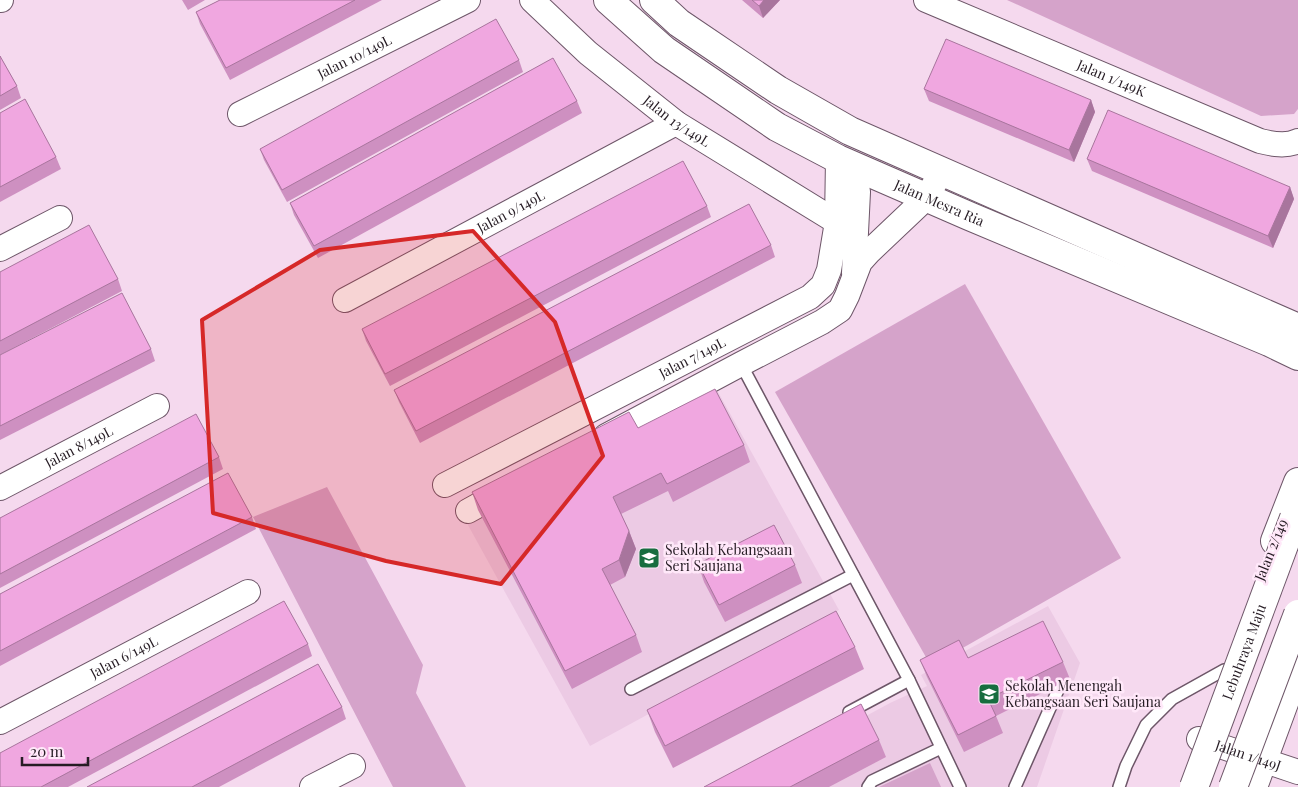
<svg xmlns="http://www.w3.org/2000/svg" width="1298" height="787" viewBox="0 0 1298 787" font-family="'Playfair Display',serif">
<rect width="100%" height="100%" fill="#f5d9ee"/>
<g fill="#eccae4">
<polygon points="707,372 839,610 590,746 458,507"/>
<polygon points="1048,606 1080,663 1037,787 735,787 890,703 927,686 921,675"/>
</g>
<g fill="#d5a3ca">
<polygon points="1007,0 1298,0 1298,109 1294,114 1261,116"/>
<polygon points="965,284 1121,558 931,666 775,392"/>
<polygon points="327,487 423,665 416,693 466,787 393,787 253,517"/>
<polygon points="930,763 941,787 879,787"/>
</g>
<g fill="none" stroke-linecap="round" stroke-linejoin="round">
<g stroke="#6d5668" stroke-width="14">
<g id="lane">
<polyline points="741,364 909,680 960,787"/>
<polyline points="631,689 853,575"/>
<polyline points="849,712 909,680"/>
<polyline points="868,787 872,781 941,748"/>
<polyline points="1015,787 1058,690"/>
<polyline points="1119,787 1126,766 1146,725 1172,699 1224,670"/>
</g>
</g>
<g stroke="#6d5668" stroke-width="26">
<g id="street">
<polyline points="0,0 1,0"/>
<path id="s1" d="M532,0L588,53L676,123L837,222"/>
<path id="s2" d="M926,0L1260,141C1272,144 1286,147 1298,141"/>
<path id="s3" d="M240,114L468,0"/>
<polyline points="0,249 60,218"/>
<polyline points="854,273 858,192 854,166"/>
<path id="s4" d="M345,300L676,123"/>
<polyline points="606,436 741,364 822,322 840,310 847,296 860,262 869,252 926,198 942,171"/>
<path id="s5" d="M445,485L810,297L823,285L829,270L837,222L838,159"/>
<path id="s6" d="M0,488L157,406"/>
<polyline points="468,511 504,491"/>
<path id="s7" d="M0,722L248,592"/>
<path id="s8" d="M1199,739L1298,772"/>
<polyline points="312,787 353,766"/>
</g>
</g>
<g stroke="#6d5668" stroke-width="30">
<g id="secondary">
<path id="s9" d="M608,0L664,50L777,127L838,159L969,216L1269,342L1298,356"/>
<polyline points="654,0 679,23 778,90 850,131 1298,328"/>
<polyline points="1275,541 1298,482"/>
<polyline points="1253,787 1298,665"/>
</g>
</g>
<use href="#lane" stroke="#fff" stroke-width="11"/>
<use href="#street" stroke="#fff" stroke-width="24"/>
<use href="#secondary" stroke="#fff" stroke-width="28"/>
<g stroke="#6d5668" stroke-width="30" stroke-linecap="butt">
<g id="highway-bridge">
<path id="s10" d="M1194,787L1294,518"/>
<polyline points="1233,787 1298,614"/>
</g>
</g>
<use href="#highway-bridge" stroke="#fff" stroke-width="28"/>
</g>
<g fill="#ce90c1">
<polygon points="182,0 205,0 188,10"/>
<polygon points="220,0 382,0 230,80 200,24 196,12"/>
<polygon points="742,0 780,0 763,18"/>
<polygon points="0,56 17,86 21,98 0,110"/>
<polygon points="519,60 523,72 287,202 264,160 260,149"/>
<polygon points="924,89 1091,100 1095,112 1074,162 929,101"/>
<polygon points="577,101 582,113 318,258 294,215 290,203"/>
<polygon points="0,113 56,157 61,169 0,202"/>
<polygon points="1087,159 1290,187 1294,199 1273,248 1092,171"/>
<polygon points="707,206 711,217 390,386 366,341 362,329"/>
<polygon points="771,245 775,257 420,443 399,402 394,390"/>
<polygon points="0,272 118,279 122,291 0,355"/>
<polygon points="151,349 155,361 0,440 0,355"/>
<polygon points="638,428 744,445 750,462 673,502 668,491 621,514 629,531 636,549 625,577 610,585 636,635 642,652 572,689 478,510 472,492"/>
<polygon points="219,457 223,469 0,588 0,518"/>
<polygon points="252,517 256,529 0,666 0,594"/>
<polygon points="698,564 795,565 802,583 725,622 704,582"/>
<polygon points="308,644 312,656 68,787 0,787"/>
<polygon points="855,647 864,669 673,768 655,732 647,710"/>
<polygon points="968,658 1063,662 1070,679 996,716 1003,733 964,752 927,677 920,660"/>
<polygon points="342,707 346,719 219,787 87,787"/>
<polygon points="879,740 886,757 829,787 704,787"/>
</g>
<g fill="#a8759d">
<polygon points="764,0 780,0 763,18 759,6"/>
<polygon points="1091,100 1095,112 1074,162 1069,150"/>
<polygon points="1290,187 1294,199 1273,248 1268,236"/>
<polygon points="629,531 636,549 625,577 619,560"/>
</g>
<g fill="#f0a7e0" stroke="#a8759d">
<polygon points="220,0 355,0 226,68 196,12"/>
<polygon points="752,0 764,0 759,6"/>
<polygon points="496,19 519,60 282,190 260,149"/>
<polygon points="946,39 1091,100 1069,150 924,89"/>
<polygon points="0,56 17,86 0,96"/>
<polygon points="553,58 577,101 314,246 290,203"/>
<polygon points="25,99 56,157 0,187 0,113"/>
<polygon points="1108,110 1290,187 1268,236 1087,159"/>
<polygon points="683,161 707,206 385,374 362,329"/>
<polygon points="749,204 771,245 416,431 394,390"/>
<polygon points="89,225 118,279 0,341 0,272"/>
<polygon points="122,293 151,349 0,426 0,355"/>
<polygon points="715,389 744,445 667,484 661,473 613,497 629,531 619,560 602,569 636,635 565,671 472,492 629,412 638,428"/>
<polygon points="196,414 219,457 0,574 0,518"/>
<polygon points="228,473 252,517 0,651 0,594"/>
<polygon points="774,525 795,565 719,605 698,564"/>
<polygon points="284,601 308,644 41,787 0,787 0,753"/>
<polygon points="836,611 855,647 665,746 647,710"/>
<polygon points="1043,621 1063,662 988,699 996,716 958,735 920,660 959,640 968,658"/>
<polygon points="318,664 342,707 192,787 87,787"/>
<polygon points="861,704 879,740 790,787 704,787"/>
</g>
<path fill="#d62828" fill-opacity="0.2" stroke="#d62828" stroke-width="4" stroke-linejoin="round" d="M473,231L555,322L603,456L501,584L386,561L213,513L202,320L320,250Z"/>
<defs>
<g id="school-square" transform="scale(1.125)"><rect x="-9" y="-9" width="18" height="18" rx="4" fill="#176d3f" stroke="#ffe8f9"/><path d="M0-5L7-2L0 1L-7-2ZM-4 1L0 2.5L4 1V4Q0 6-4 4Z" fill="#fff"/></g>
</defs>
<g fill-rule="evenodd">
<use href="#school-square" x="649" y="558"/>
<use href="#school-square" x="989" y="694"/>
</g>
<g text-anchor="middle" stroke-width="5" stroke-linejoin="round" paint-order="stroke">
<g font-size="14" fill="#261c24" stroke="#ffe8f9">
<text dy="5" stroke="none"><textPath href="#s3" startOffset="128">Jalan 10/149L</textPath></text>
<text dy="5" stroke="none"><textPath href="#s2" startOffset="201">Jalan 1/149K</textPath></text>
<text dy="5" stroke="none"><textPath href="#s1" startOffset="189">Jalan 13/149L</textPath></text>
<text dy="5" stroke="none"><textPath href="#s9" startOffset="391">Jalan Mesra Ria</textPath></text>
<text dy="5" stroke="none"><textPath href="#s4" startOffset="188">Jalan 9/149L</textPath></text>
<text dy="5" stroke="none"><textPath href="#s5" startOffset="278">Jalan 7/149L</textPath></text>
<text dy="5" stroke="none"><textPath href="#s6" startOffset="89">Jalan 8/149L</textPath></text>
<text transform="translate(1271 550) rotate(-68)" y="5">Jalan 2/149</text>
<text dy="5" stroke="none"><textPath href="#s10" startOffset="144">Lebuhraya Maju</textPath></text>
<text dy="5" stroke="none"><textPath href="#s7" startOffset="140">Jalan 6/149L</textPath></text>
<text dy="5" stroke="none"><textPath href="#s8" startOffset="52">Jalan 1/149J</textPath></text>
</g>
<g font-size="14" fill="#261c24" stroke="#ffe8f9" text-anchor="start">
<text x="665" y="555">Sekolah Kebangsaan<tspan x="665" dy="16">Seri Saujana</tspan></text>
<text x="1005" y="691">Sekolah Menengah<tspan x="1005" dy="16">Kebangsaan Seri Saujana</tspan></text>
</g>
</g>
<path d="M22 757v8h66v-8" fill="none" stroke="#261c24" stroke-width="2.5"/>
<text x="30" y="757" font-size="15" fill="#261c24" stroke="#ffe8f9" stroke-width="4" paint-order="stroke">20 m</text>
</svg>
